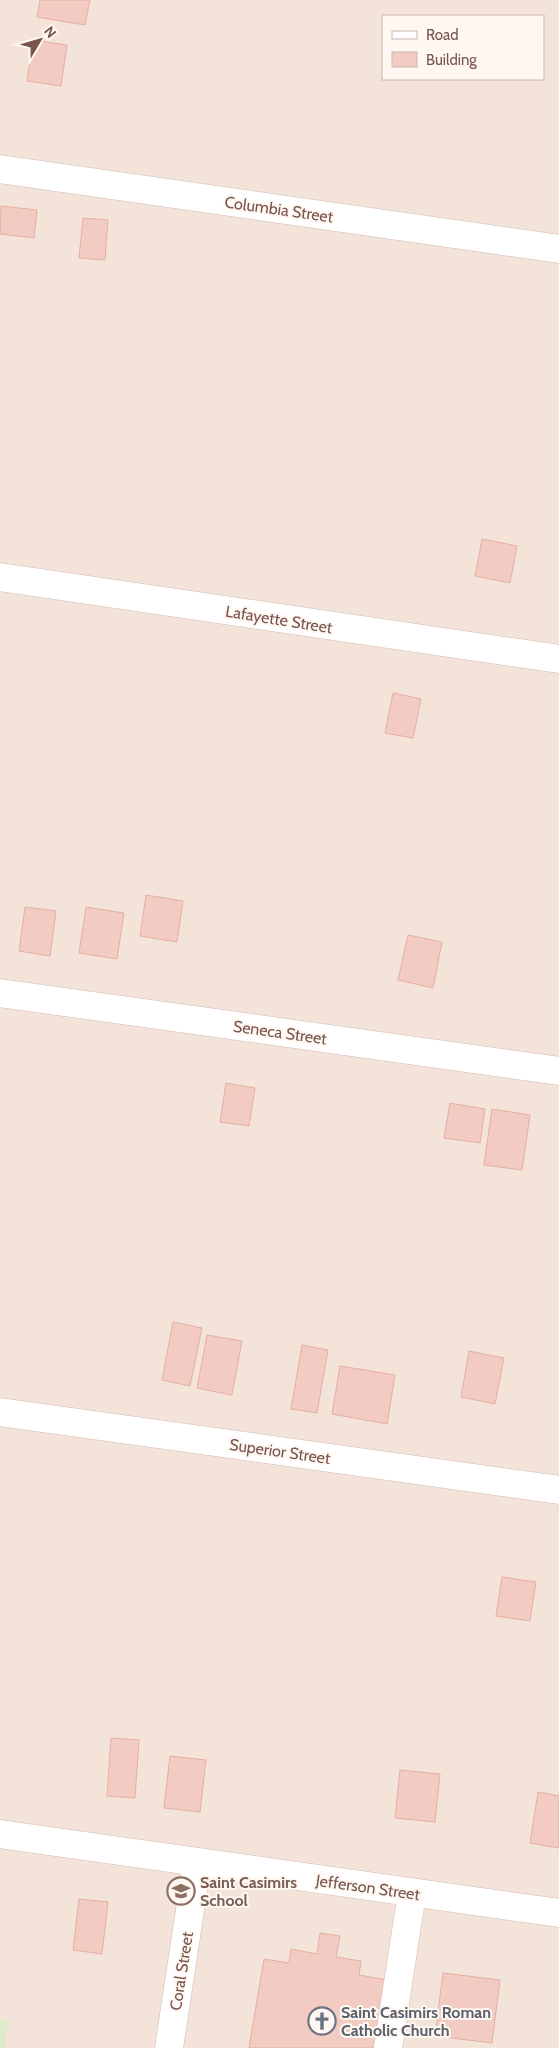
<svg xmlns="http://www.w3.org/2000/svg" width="559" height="2048" viewBox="0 0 559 2048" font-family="Cabin,sans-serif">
<rect width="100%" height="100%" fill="#fdf2eb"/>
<path fill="#f4e3d9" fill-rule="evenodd" d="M0,0H559V2048H0ZM383,16H543V79H383Z"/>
<polygon fill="#ddebc8" points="0,2020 8,2021 5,2048 0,2048"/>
<g fill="#f2ccc2" stroke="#e5afa3">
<polygon points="40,0 90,0 85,25 37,17"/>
<polygon points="33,40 67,45 61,86 27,81"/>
<polygon points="1,206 37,210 34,238 0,234"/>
<polygon points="83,218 108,220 105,260 79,258"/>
<polygon points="482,539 517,546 510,583 475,576"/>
<polygon points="393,693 421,699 413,738 385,733"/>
<polygon points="146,895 183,901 177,942 140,936"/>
<polygon points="25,907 56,911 50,956 19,951"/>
<polygon points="86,907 124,913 117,959 79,953"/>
<polygon points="408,935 442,942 433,988 398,980"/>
<polygon points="226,1083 255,1088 249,1126 220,1122"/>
<polygon points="450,1103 485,1109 480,1143 444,1138"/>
<polygon points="492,1109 530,1115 522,1170 484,1165"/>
<polygon points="173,1322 202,1328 190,1386 162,1380"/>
<polygon points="207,1335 242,1341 232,1395 197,1388"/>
<polygon points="302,1345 328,1350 317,1413 291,1409"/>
<polygon points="469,1351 504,1358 495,1404 461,1397"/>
<polygon points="340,1366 395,1375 387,1424 332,1414"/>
<polygon points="502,1577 536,1582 530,1621 496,1616"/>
<polygon points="111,1738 139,1740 135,1798 107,1796"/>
<polygon points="170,1756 206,1760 200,1812 164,1808"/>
<polygon points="400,1770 440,1774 435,1822 395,1818"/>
<polygon points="538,1792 559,1796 559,1848 530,1843"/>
<polygon points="79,1899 108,1902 102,1954 73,1950"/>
<polygon points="320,1933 340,1936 336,1957 361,1961 359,1975 388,1980 376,2048 249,2048 264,1959 289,1963 291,1949 317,1954"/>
<polygon points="443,1973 500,1980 492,2043 435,2036"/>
</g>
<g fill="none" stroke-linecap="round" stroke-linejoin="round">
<g stroke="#d2bab2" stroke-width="29">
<g id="minor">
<polyline points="0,169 559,249"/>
<polyline points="0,577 559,659"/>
<polyline points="0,993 559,1071"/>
<polyline points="0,1412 559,1490"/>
<polyline points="0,1834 559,1913"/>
<polyline points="169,2048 197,1864"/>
<polyline points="388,2048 412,1893"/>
</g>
</g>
<use href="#minor" stroke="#fff" stroke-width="28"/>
</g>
<defs>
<g id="school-ring" transform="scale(1.4375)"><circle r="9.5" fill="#fff7f2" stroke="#8d6e63" stroke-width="1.5"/><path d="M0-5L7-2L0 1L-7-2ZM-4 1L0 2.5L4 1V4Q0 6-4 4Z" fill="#8d6e63"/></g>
<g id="church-ring" transform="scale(1.4375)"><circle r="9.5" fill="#fff7f2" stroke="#6b7280" stroke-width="1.5"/><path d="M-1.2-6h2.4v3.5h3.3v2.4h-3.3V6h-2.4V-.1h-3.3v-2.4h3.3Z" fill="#6b7280"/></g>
</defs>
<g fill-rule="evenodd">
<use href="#school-ring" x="181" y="1891"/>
<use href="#church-ring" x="322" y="2021"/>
</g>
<g text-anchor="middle" stroke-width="4" stroke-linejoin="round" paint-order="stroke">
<g font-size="16" fill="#78544d" stroke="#fff7f2">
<text transform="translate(279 209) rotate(8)" y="6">Columbia Street</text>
<text transform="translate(279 619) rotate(9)" y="6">Lafayette Street</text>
<text transform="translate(280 1032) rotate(8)" y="6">Seneca Street</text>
<text transform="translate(280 1451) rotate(8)" y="6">Superior Street</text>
<text transform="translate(368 1887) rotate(8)" y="6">Jefferson Street</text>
<text transform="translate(181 1971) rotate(-81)" y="6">Coral Street</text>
</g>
<g font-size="16" font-weight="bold" fill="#785e54" stroke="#fff7f2" text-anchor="start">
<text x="200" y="1888">Saint Casimirs<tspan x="200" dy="18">School</tspan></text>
</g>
<g font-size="16" font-weight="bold" fill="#5b616d" stroke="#fff7f2" text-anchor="start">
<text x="341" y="2018">Saint Casimirs Roman<tspan x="341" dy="18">Catholic Church</tspan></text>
</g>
</g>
<rect x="382" y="15" width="162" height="65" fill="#fff7f2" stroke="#c9b6b0"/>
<rect x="392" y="31" width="25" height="8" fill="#ffffff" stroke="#c9b6b0"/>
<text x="426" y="40" font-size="15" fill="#78544d">Road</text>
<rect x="392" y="52" width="25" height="15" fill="#f2ccc2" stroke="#c9b6b0"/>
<text x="426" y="65" font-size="15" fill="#78544d">Building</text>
<g transform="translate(40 40) rotate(52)" stroke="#fff7f2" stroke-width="4" paint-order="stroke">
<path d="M0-4L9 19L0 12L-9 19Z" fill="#78544d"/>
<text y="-8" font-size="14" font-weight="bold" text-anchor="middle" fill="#78544d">N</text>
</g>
</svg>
